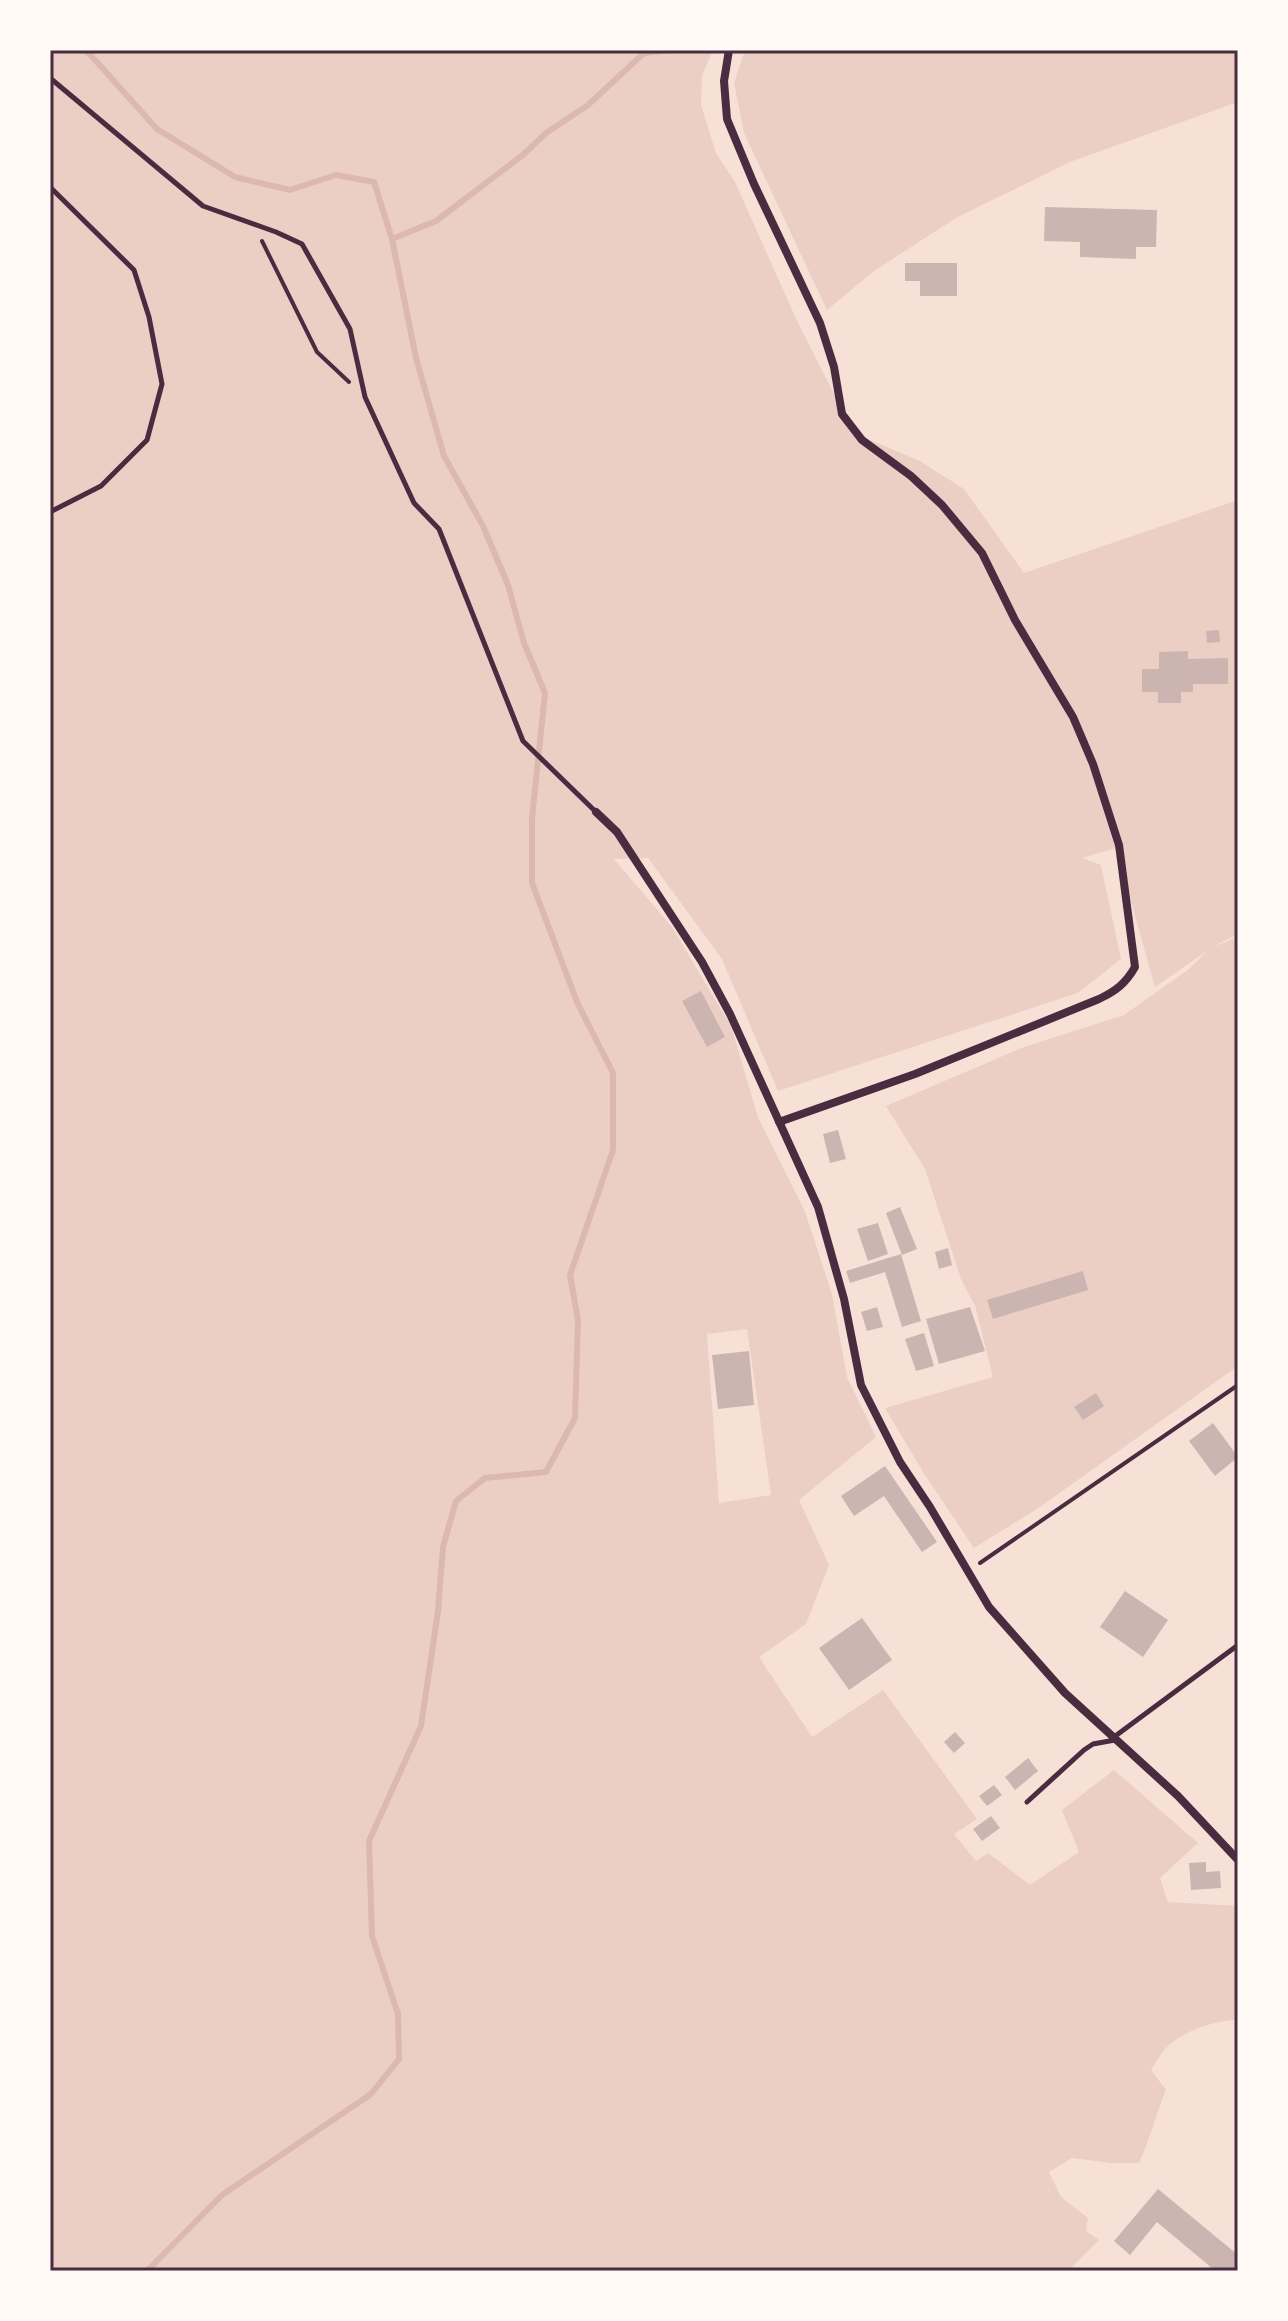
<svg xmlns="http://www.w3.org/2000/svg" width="1288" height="2321" viewBox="0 0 1288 2321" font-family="Jost,sans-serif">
<rect width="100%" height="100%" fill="#f7e1d7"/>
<g fill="#ebcfc5" fill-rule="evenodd">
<path d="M50,50H713L702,76L701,105L716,153L735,182L798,323L854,433L920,461L964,489L1024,573L1238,500V934L1212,947L1238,937V1366L1037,1509L974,1548L923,1472L885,1408L993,1377L975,1306L961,1279L925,1169L886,1106L1024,1047L1124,1015L1189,969L1207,951L1155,987L1116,848L1082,858L1101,865L1121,959L1078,993L778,1091L722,959L648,858L614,859L672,927L731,1026L758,1117L805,1212L832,1294L847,1377L876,1437L799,1500L829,1565L806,1624L759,1657L812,1737L883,1690L977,1819L954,1834L976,1861L988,1853L1030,1885L1079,1852L1062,1810L1114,1770L1198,1843L1160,1878L1168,1902L1238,1906V2020C1215,2020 1183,2031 1166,2048C1160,2054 1156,2063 1151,2070L1166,2090C1156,2114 1150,2139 1139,2163H1111L1072,2158L1049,2172L1061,2197L1088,2218L1086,2231L1099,2240L1072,2267L1077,2271H50ZM747,1329L771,1495L719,1503L707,1334Z"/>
<polygon points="745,50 1238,50 1238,102 1070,162 956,218 874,271 827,310 744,133 734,83"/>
</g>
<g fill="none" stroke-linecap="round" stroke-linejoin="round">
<g stroke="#dcb8b0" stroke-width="6">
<polyline points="86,50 157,129 235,177 290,190 336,175 374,182 392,239 416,358 444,456 483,526 508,585 524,643 545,693 532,818 532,883 577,1002 613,1073 613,1150 570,1275 578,1320 575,1418 546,1472 485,1478 456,1501 443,1547 438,1611 421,1726 369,1841 372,1936 398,2014 399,2059 371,2094 222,2195 147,2271"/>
<polyline points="392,239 436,221 524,154 546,133 588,105 644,53 671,50"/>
</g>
</g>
<g fill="#ccb4b1">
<polygon points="1045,207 1157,210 1156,247 1136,247 1136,259 1080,257 1080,242 1044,241"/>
<polygon points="905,263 957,263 957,296 920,296 920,281 905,281"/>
<polygon points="1219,630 1220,642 1207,643 1206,631"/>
<polygon points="1188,651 1188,659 1228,658 1228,684 1193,684 1193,692 1181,692 1181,703 1158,703 1158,692 1142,692 1142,669 1159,669 1159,652"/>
<polygon points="701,991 725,1037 707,1047 682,1001"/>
<polygon points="838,1130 846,1159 830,1163 823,1134"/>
<polygon points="900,1207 917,1249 902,1255 886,1213"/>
<polygon points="878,1223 888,1254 868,1261 857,1229"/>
<polygon points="948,1248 952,1265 939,1269 935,1252"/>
<polygon points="901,1254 921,1321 902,1327 885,1272 850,1283 846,1271"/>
<polygon points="1083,1271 1088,1290 993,1319 987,1300"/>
<polygon points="877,1307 883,1327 867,1331 861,1312"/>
<polygon points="970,1307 985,1351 939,1364 926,1319"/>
<polygon points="924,1333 934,1366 916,1371 905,1339"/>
<polygon points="749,1351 754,1405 718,1409 712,1355"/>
<polygon points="1096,1393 1104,1406 1083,1420 1074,1407"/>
<polygon points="1213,1423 1238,1457 1215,1476 1189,1441"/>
<polygon points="885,1466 937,1542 922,1552 884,1496 854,1516 841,1496"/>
<polygon points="1125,1591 1168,1620 1143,1657 1100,1627"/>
<polygon points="862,1618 892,1660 849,1690 819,1648"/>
<polygon points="955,1732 965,1743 954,1753 944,1742"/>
<polygon points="1028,1758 1038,1771 1015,1790 1005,1777"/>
<polygon points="994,1785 1002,1795 987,1806 979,1796"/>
<polygon points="991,1816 1000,1828 982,1841 973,1829"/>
<polygon points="1206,1862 1206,1872 1220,1871 1221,1888 1191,1890 1189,1863"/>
<polygon points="1158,2189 1238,2255 1238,2271 1212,2271 1213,2269 1157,2222 1130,2255 1114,2241"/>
</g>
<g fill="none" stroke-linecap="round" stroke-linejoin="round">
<g stroke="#4a2c40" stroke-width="4">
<polyline points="262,241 317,352 349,382"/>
<polyline points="980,1563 1238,1385"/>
</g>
<g stroke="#4a2c40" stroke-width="5">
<polyline points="50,78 203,206 276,232 302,244 350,329 365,397 414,503 439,529 523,741 596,812"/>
<polyline points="50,187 134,270 149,317 162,384 147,440 101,486 50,512"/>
<polyline points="1114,1737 1238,1645"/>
<polyline points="1027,1802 1084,1750 1093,1744 1115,1740"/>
</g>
<g stroke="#4a2c40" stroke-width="8">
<path d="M729,50L724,81L727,119L754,184L820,323L834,367L842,414L862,440L911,476L942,505L982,553L1015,620L1073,717L1093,764L1119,845L1135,967C1126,983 1116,991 1099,999L915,1074L779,1122"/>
<polyline points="596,812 617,832 702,962 730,1014 818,1207 844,1299 861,1385 900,1462 930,1507 989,1607 1065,1693 1178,1796 1238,1860"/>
</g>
</g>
<rect width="1288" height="2321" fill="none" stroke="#fffaf5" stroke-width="104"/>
<rect x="52" y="52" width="1184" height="2217" fill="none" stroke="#4a2c40" stroke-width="3"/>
</svg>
